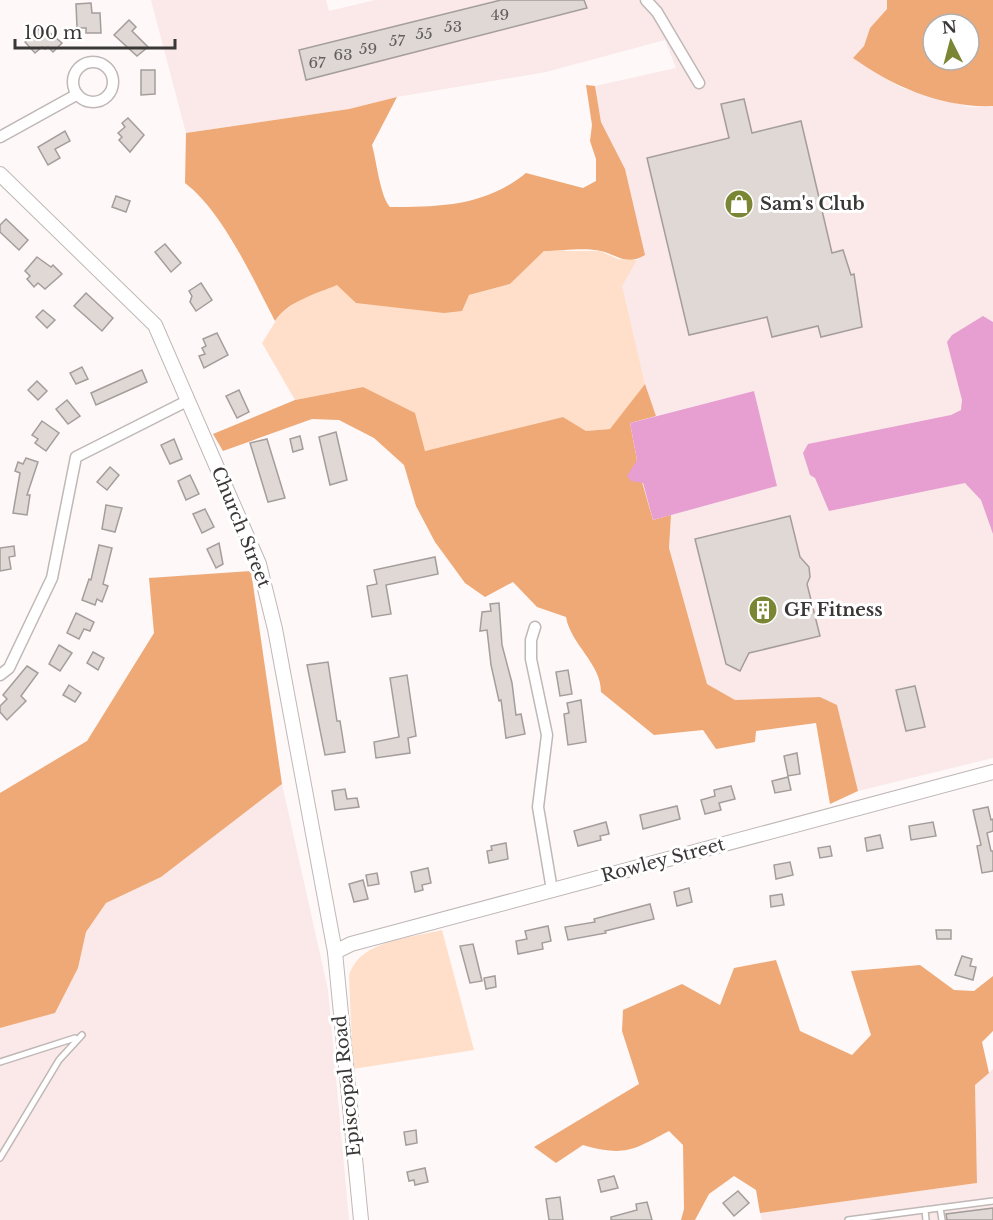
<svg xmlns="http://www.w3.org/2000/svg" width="993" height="1220" viewBox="0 0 993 1220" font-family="'Libre Baskerville',serif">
<rect width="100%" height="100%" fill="#fef8f8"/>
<g fill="#fae9e8">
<polygon points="151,0 326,0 329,11 375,0 887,0 887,9 870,28 864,46 853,58 902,88 969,107 993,106 993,758 858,791 837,705 820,697 735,700 707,684 669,548 671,515 777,486 754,391 656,416 645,384 621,286 637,260 644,255 625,170 601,122 595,86 676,68 665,40 546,72 397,97 349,109 186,133"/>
<polygon points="282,784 328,990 349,1220 0,1220 0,1028 55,1013 78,968 86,932 106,903 161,877"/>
<polygon points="993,1069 993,1220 762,1220 760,1213 977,1183 975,1085"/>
</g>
<g fill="#ffdfc9">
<polygon points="544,251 600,251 618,259 637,260 622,286 645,384 611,429 586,431 563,417 425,451 363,387 295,400 262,343 280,314 301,299 337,285 469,295 510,284"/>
<path d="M442,930L474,1050L353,1069L349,976C359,940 411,938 442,930Z"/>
</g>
<g fill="#eea976" fill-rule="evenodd">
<path d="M887,0H993V106C942,108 894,87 853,58L864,46L870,28L887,9ZM933,24H969V60H933Z"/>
<path d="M586,85L595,86L601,122L625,169L645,255C627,266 617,255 601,251C585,247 561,251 544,251L510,284L469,295L462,311L444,313L356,303L337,285C316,294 288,301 275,321C253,279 223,212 185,183L186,133L349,109L397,97L372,145C377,163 380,196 390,207C441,207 485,206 526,173L583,188L596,181V159L590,141L592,125Z"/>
<path d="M645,384L656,416L630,423L637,460L633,470L642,482L653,520L671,515L669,548L707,684L735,700L820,697L837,705L858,791L830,804L816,723L756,731L755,742L716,749L703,730L654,735L601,692C601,663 571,645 566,617L537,607L513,582L485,597L465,583L435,542L416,506L404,465L374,438L339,420L312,419L223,451L213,434L295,400L363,387L415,413L425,451L563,417L586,431L610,429Z"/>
<polygon points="251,571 282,784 161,877 106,903 86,932 78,968 55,1013 0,1028 0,793 87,741 154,633 149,578"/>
<path d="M776,960L800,1031L852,1055L871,1035L851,971L920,965L954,990L974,991L993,976V1031L982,1042L989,1073L975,1085L977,1183L760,1213L756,1190L734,1176L709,1194L695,1220H681L684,1209L683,1145L669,1131C633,1150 625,1157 583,1145L556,1163L534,1147L639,1084L622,1031L623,1010L682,984L720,1005L734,968Z"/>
</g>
<g fill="#e69fd0">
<polygon points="983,316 993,322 993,534 981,500 965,483 829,511 815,478 810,475 803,453 808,444 951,415 961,410 962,400 947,342 952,335"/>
<polygon points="754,391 777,486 653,520 643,483 631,481 627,476 637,460 630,423"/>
</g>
<g fill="#dfd8d5" stroke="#a49d9b" stroke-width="1.5">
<polygon points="501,0 584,0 587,8 306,80 299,50"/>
<polygon points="91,3 92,13 100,13 101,33 86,33 86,28 77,28 76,4"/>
<polygon points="129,20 136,27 132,31 148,47 137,56 114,35"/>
<polygon points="42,26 62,43 53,52 48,47 45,49 42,47 35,53 25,42"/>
<polygon points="141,70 155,70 155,94 141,95"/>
<polygon points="744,99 752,133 801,121 832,253 843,250 851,275 854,274 862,327 821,337 818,326 772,337 767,317 689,335 647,158 729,138 721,104"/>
<polygon points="128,118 144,135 130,152 119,140 122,137 118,133 125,127 122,123"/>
<polygon points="65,131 70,141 55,149 60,158 48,165 38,147"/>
<polygon points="116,196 130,201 126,212 112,207"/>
<polygon points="6,219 28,240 19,250 0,232 0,225"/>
<polygon points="165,244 181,263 171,272 155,252"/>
<polygon points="37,257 51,267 53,265 62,274 45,289 38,283 34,287 27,279 30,276 25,271"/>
<polygon points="201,283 212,300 196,311 190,302 192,296 189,291"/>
<polygon points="86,293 113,318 102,331 74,306"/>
<polygon points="43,310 55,320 47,328 36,317"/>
<polygon points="217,333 228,355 204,368 199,356 205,354 202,348 206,346 203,339"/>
<polygon points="82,367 88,379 76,384 70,373"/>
<polygon points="142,370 147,382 96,405 91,393"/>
<polygon points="37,381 47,391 38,400 28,390"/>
<polygon points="239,390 249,412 237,418 226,396"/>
<polygon points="67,400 80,416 68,424 56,409"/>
<polygon points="42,421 59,433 46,451 35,443 38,439 32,435"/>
<polygon points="336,432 347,480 330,485 319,437"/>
<polygon points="300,436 303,449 293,452 290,439"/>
<polygon points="174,439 182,459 170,464 161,445"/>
<polygon points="267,439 285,498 268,502 250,443"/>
<polygon points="26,458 38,462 27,495 30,495 27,515 13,513 20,473 15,471 18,462 23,464"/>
<polygon points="110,467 119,475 107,490 97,482"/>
<polygon points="190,475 199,494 186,500 178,481"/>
<polygon points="106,505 122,508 115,532 102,529"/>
<polygon points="205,509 214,527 202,533 193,514"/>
<polygon points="790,516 800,557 809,567 810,577 807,584 820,636 749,653 740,671 726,664 695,539"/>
<polygon points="219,543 223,564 216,568 207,549"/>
<polygon points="99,545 112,548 103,584 108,586 102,602 97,599 95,605 82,600 89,579 91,580"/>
<polygon points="14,546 15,556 9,557 11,569 0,571 0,548"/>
<polygon points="435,557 438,574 386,585 391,614 372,617 367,586 377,584 374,570"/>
<polygon points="499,603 502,645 512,683 516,715 521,714 525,734 506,738 501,700 499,701 491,665 487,630 480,631 482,612 491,611 490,604"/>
<polygon points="76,613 94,622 90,631 84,629 79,639 67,633"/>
<polygon points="59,645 72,653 60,671 49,664"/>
<polygon points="93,652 104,658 98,670 87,663"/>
<polygon points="328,662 337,721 340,721 345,752 325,755 307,665"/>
<polygon points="27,666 38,673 21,696 26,701 7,720 0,712 0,706 7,699 3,695"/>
<polygon points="568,670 572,694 560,696 556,672"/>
<polygon points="407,675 416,736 408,738 410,753 376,758 374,742 399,737 390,678"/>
<polygon points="69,685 81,693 75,702 63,695"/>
<polygon points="915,686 925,727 906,731 896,690"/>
<polygon points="581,700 586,742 568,745 564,714 569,713 567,703"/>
<polygon points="797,753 800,774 788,776 784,756"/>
<polygon points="788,777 791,790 775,793 772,781"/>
<polygon points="731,786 735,799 719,803 721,810 705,814 701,800 715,796 714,790"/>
<polygon points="345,789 347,799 357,798 359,807 335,810 332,791"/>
<polygon points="677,806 680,819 643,829 640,815"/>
<polygon points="988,807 991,820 993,819 993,831 987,833 991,851 993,851 993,871 982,873 977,846 981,845 973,810"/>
<polygon points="606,822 609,834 600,836 601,840 578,846 574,831"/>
<polygon points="933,822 936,836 911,840 909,826"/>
<polygon points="880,835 883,848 867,851 865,838"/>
<polygon points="506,843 508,859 489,863 487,851 492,850 491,846"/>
<polygon points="830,846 832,856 820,858 818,848"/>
<polygon points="790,862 793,875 776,879 774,865"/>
<polygon points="428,868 431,883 422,885 423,890 415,892 411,872"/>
<polygon points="377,873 379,884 368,886 366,875"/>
<polygon points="363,880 368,899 354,902 349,884"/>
<polygon points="689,888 692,902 677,906 674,892"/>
<polygon points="782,894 784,905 771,907 770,896"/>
<polygon points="650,904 654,919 605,931 606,933 568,940 565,927 595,922 594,919"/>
<polygon points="548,926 551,941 542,943 543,949 518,954 516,941 527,939 525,931"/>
<polygon points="936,930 951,930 951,939 937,939"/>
<polygon points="473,944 482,981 470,983 460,946"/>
<polygon points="962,956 972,959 970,966 976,967 973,980 955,975"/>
<polygon points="495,976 496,987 486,989 484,978"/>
<polygon points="416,1130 417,1143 406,1145 404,1132"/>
<polygon points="425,1168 428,1182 415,1185 414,1180 409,1181 407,1172"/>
<polygon points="614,1176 618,1188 601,1192 598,1180"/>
<polygon points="738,1191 749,1203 734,1216 723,1203"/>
<polygon points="560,1197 563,1220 549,1220 546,1199"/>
<polygon points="647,1202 652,1220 611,1220 611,1217 637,1210 636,1204"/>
<polygon points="993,1208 993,1220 947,1220 946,1214"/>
</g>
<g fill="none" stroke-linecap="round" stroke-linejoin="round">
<g stroke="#bfb8b7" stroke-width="8">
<g id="service">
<polyline points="0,1062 75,1038"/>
<polyline points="0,1158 59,1060 82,1035"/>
<polyline points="940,1208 942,1220"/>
<polyline points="925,1210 926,1220"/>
<polyline points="848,1220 993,1201"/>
</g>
</g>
<g stroke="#bfb8b7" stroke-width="13">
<g id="minor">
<polyline points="646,0 657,12 699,83"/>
<circle cx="93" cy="82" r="20"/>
<polyline points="0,137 76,95"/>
<polyline points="535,627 531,640 531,659 547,735 538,807 552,890"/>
<polyline points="0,675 9,668 52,578 76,457 187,401"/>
</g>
</g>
<g stroke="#bfb8b7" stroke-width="16">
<g id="tertiary">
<polyline points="0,174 155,325 259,564 275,629 335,952 361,1220"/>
<polyline points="335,952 351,944 993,772"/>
</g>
</g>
<use href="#service" stroke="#fff" stroke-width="5"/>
<use href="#minor" stroke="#fff" stroke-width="10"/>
<use href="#tertiary" stroke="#fff" stroke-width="14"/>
</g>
<defs>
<g id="shop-disc" transform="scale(1.5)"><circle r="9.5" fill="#7a8633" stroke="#fff"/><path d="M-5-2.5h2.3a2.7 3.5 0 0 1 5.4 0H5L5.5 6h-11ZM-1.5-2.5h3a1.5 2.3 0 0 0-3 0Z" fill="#fff"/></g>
<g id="building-disc" transform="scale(1.5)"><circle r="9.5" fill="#7a8633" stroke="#fff"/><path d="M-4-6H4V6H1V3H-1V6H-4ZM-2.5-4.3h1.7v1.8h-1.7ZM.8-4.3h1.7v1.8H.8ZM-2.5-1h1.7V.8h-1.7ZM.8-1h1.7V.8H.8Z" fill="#fff"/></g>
</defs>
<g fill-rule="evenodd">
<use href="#shop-disc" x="739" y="204"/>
<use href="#building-disc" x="763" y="610"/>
</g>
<g text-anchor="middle" stroke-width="6" stroke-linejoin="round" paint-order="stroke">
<g font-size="15" fill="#635f5e">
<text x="500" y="20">49</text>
<text x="453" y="32">53</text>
<text x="424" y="39">55</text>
<text x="397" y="46">57</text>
<text x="368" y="54">59</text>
<text x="343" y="60">63</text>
<text x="317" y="68">67</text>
</g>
<g font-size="18" font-weight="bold" fill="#3a3737" stroke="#fff" text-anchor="start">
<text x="760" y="210">Sam's Club</text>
<text x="784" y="616">GF Fitness</text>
</g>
<g font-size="18" fill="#3a3737" stroke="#fff">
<text transform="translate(241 527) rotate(68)" y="6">Church Street</text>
<text transform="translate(663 860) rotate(-15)" y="6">Rowley Street</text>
<text transform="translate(347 1086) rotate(-96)" y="6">Episcopal Road</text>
</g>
</g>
<g transform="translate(951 42) rotate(354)"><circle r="28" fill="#ffffff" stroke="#b0afaf" stroke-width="1.5"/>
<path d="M0-4.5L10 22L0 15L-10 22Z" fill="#7a8633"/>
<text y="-9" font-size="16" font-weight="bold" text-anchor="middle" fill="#3a3737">N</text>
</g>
<path d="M15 39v9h160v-9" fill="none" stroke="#3a3737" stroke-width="3"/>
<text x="24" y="39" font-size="18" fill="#3a3737" stroke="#ffffff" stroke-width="4.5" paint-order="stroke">100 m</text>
</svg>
